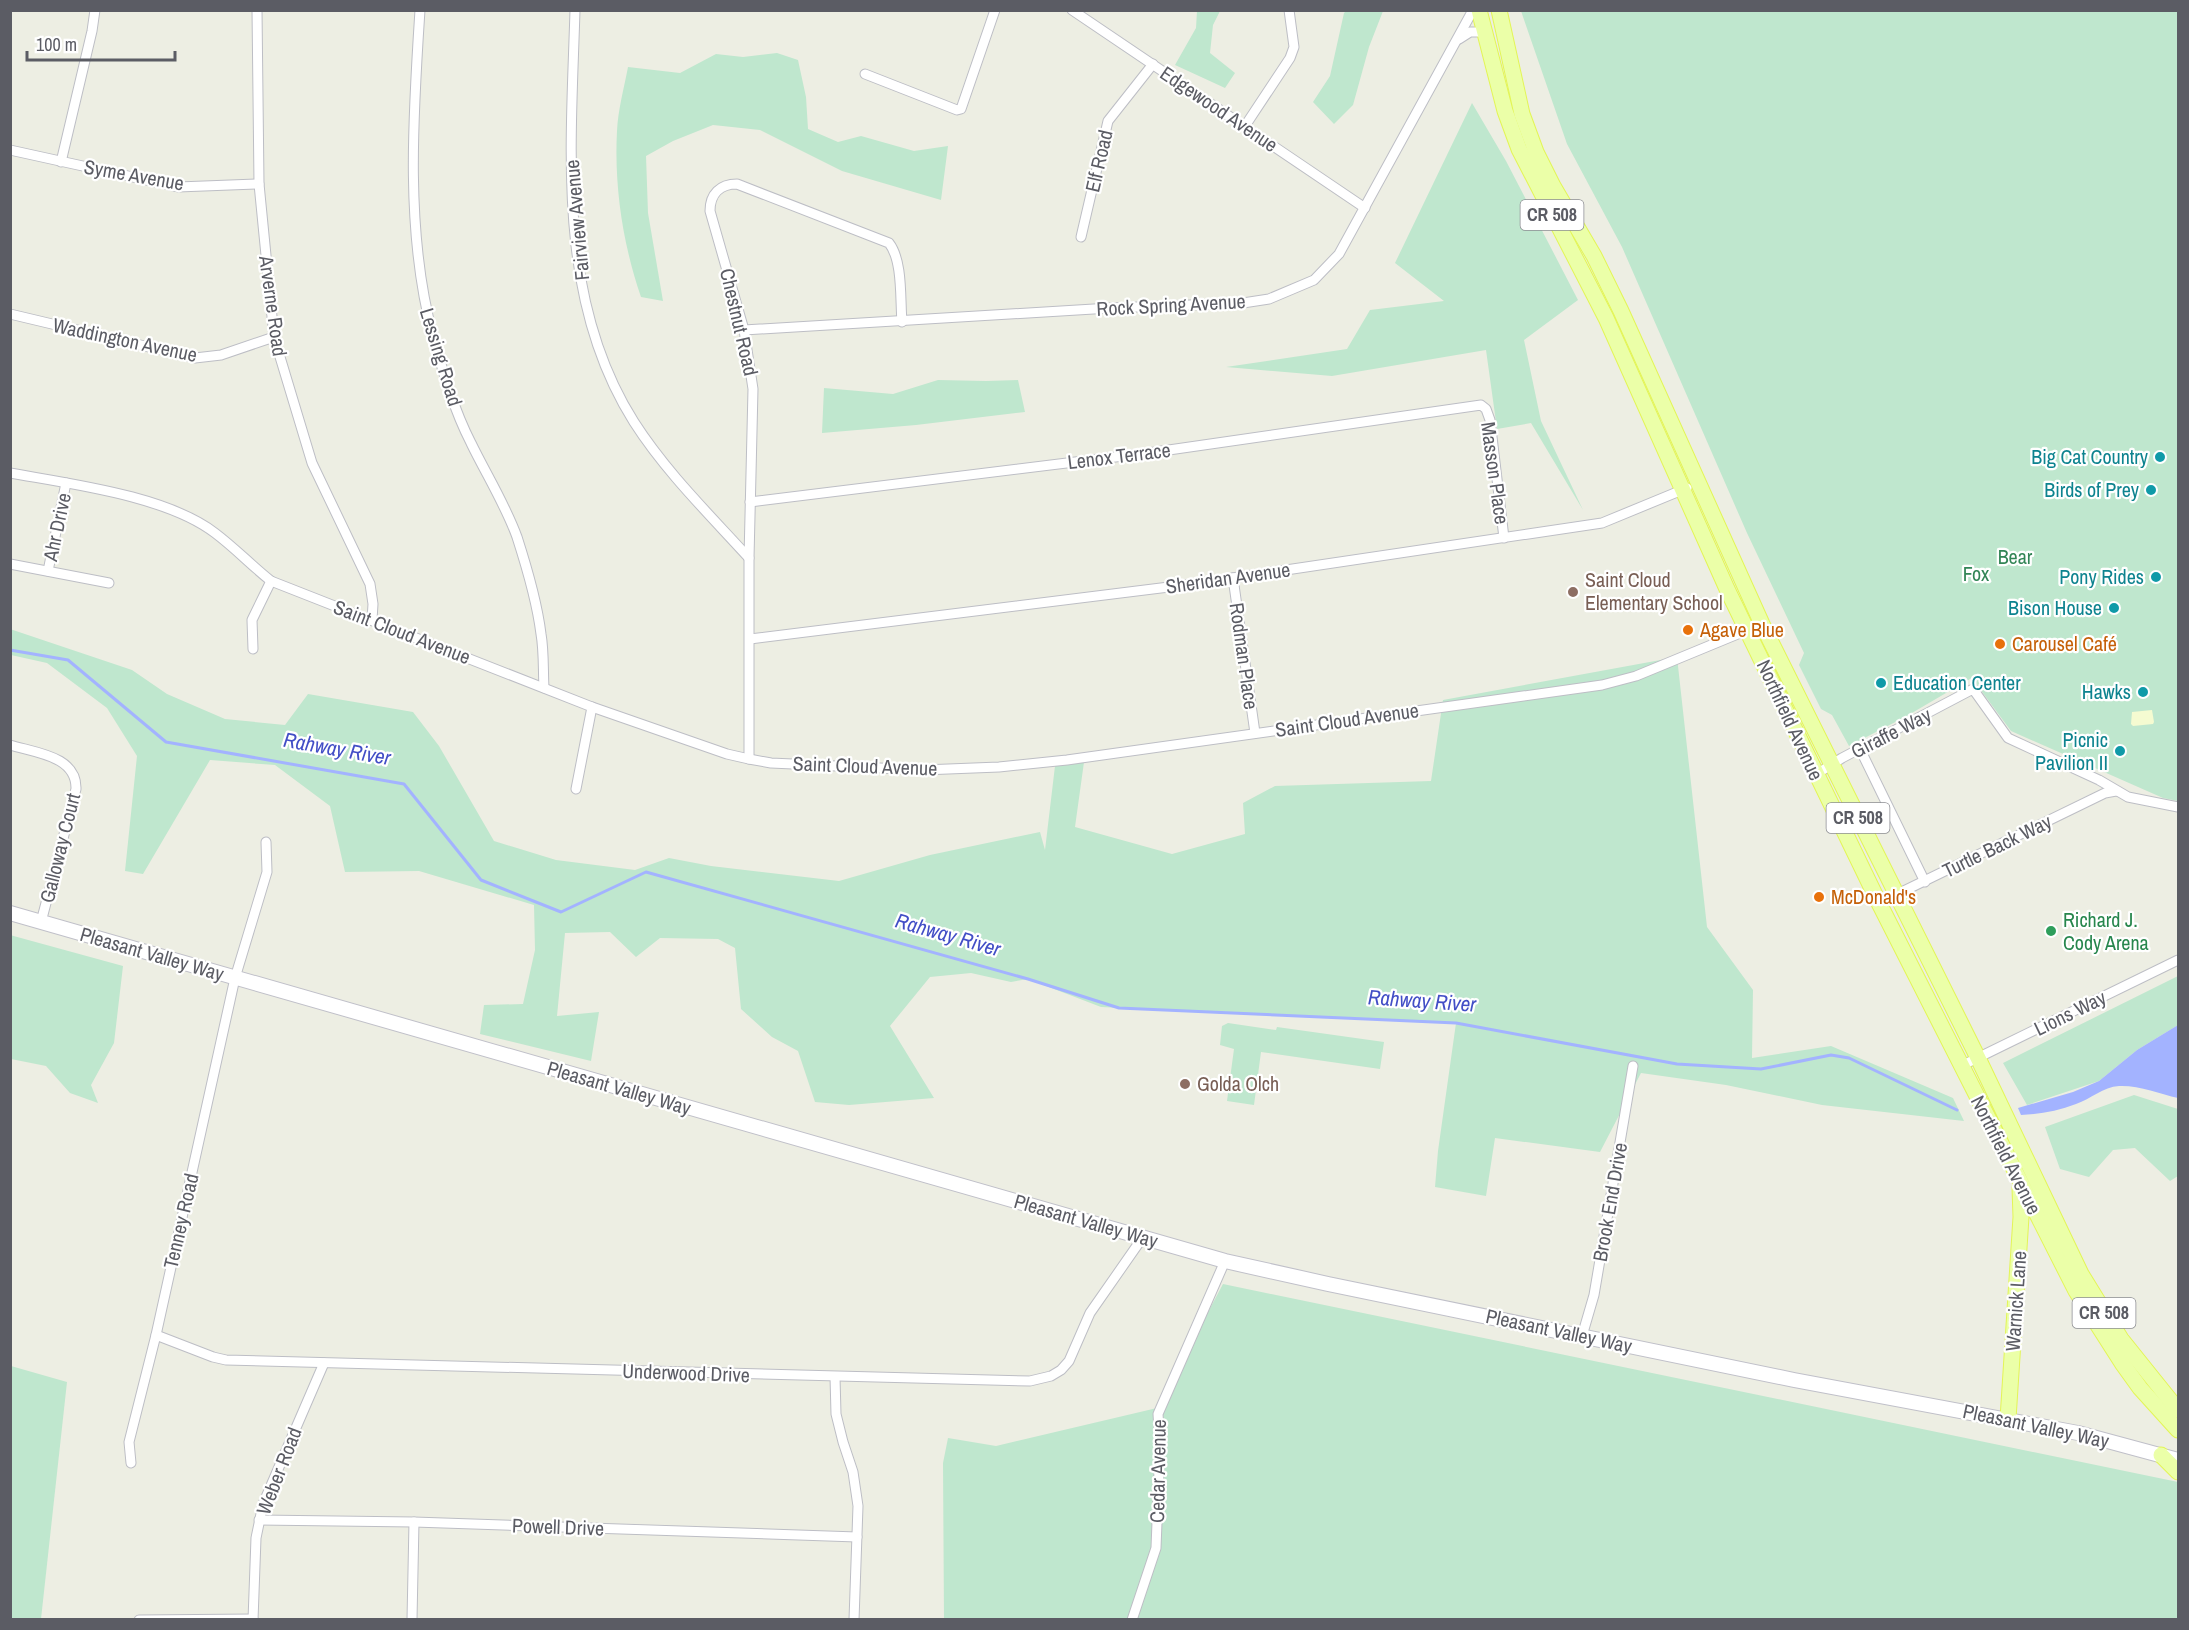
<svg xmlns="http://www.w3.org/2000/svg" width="2189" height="1630" viewBox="0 0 2189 1630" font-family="'Archivo Narrow',sans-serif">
<rect width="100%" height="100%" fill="#edeee3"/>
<g fill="#bfe7ce">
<polygon points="1347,10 1383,11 1369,47 1353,105 1334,124 1313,102 1330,76 1344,13"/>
<polygon points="1197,11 1220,11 1213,25 1210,53 1235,73 1225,88 1175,65 1196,28"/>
<polygon points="1521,11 2178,11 2178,801 2163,798 2011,731 1977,685 1970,679 1905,717 1849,746 1832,715 1821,709 1799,665 1804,653 1747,533 1622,247 1567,144"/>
<path d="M777,53L798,60L806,97L808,129L838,142L861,136L914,151L948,146L941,200L842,171L760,130L713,125L673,141L646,156L648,213L663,301L641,297C623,245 614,186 617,131C618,110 624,88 628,67L680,73L716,54L743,57Z"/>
<polygon points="1472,103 1506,161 1578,300 1524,340 1541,421 1583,510 1531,423 1497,429 1486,350 1332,376 1226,367 1347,349 1370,310 1444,301 1395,263"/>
<polygon points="938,380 986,381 1018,380 1025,412 916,425 822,433 824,388 893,394"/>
<polygon points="10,629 132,670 167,694 225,719 285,725 308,694 413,712 439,746 494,841 556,860 635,870 669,858 711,866 839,881 930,855 1040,832 1045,850 1055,766 1084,762 1075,827 1172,854 1245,834 1243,803 1275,786 1431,781 1443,700 1677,657 1707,927 1753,990 1752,1058 1831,1046 1953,1098 1964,1121 1822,1105 1726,1085 1641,1073 1600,1152 1495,1138 1486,1196 1435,1187 1438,1151 1456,1023 1101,1007 1028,979 1011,982 971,973 930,977 890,1026 934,1098 849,1105 815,1102 798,1051 772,1037 741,1009 735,948 718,939 660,938 636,957 610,932 565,933 557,1016 599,1012 591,1061 480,1034 484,1005 523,1004 535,950 534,905 419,871 345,872 330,806 275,765 210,760 143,874 125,871 137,756 107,708 47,663 11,655"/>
<polygon points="10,935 123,966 114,1043 91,1085 98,1103 70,1093 46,1066 11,1059"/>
<polygon points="2178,976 2178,1025 2137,1050 2099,1081 2027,1105 2003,1063"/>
<polygon points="1228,1023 1276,1030 1277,1027 1384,1042 1380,1069 1261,1052 1254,1105 1227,1101 1234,1049 1220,1045 1222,1026"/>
<polygon points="2134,1095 2178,1109 2178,1176 2170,1181 2135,1148 2113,1150 2089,1177 2060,1169 2045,1127"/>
<polygon points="1223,1284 2178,1482 2178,1619 944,1620 943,1463 948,1438 996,1446 1157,1408"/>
<polygon points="11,1366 67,1382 41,1619 11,1619"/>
</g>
<polygon fill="#f5fbd1" points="2152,710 2154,722 2153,724 2133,726 2131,724 2132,712"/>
<path fill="#a3b3ff" d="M2178,1025V1098C2160,1094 2138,1085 2119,1086C2103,1087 2091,1099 2076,1104C2058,1111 2040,1114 2021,1115L2018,1108L2073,1092L2099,1081L2137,1050Z"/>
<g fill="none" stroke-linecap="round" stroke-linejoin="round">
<polyline stroke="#a3b3ff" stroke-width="3" points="10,650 68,660 166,742 404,784 481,880 561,912 646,872 1028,979 1119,1008 1456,1023 1677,1064 1761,1069 1831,1055 1849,1058 1957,1110"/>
<g stroke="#bdbec5" stroke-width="11">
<g id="street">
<polyline points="257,10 259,184 274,337 312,463 370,584 373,604 372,620"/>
<path d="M420,10C413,116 405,233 433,336C443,372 454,410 471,443C486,474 505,504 517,537C527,568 537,601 541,634C544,651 543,670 544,688"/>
<path d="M575,10C571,149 556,299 634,422C666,472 709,514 749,558"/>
<polyline points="1072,10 1365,208"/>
<polyline points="1459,39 1470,32 1485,32"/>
<polyline points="865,74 957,110 961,109 995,10"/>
<polyline points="1245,126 1290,58 1294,47 1289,10"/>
<polyline points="10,150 178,187 259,184"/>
<polyline points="61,162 92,31 95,10"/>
<polyline points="1081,237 1108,121 1153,64"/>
<polyline points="10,314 195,358 221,355 274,337"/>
<polyline points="744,330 1110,308 1243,303 1269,299 1314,280 1339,254 1473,10"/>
<path d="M10,473C71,484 167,496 215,533C235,548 252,566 271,581L592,707L727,754L749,759L771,763L923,770L999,767L1067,760L1602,685L1636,676L1762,624"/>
<polyline points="750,502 1148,453 1481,405 1486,409 1490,420 1504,538"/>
<polyline points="10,564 109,583"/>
<polyline points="48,571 66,483"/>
<polyline points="1233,578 1255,733"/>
<polyline points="750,639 1185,585 1602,523 1687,488"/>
<polyline points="253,649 252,620 271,581"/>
<path d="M10,745C36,753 77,756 76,789L41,922"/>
<polyline points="1860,749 1925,882"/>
<path d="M749,759V558L753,389L744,330L710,211C710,194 720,184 737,184L889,243C903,261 900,299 902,322"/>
<polyline points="1815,775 1842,758 1973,689 2008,738 2099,780 2128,797 2178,807"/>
<polyline points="576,789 592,707"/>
<polyline points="1879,903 2105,793 2116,791"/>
<polyline points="1961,1066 2178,960"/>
<polyline points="156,1335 213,1357 226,1360 1030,1381 1051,1376 1061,1370 1069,1361 1090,1313 1143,1237"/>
<polyline points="1582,1336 1594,1295 1633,1066"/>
<polyline points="835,1377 836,1414 843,1442 853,1472 858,1506 854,1620"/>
<polyline points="131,1463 129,1442 156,1335 235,978 267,872 266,842"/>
<polyline points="259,1520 414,1522 857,1537"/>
<polyline points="139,1620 253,1619"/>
<polyline points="253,1620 256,1538 263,1504 324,1363"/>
<polyline points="412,1620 414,1522"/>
<polyline points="1132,1620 1156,1548 1160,1445 1158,1414 1225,1261"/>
</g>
</g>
<g stroke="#c0c0c9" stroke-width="16">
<polyline id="secondary" points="10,913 1225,1261 1328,1284 1794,1380 2078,1433 2178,1460"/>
</g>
<g stroke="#e3f556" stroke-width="17">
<g id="primary">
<polyline points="1479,10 1505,111 1519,149 1606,318 1727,589 1879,903 2076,1291 2122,1363 2140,1388 2178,1430"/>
<polyline points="1499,10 1522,114 1536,152 1553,186 1594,256 1621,311 1762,624 1978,1058 2081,1274 2121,1339 2178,1410"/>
<polyline points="2008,1419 2021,1217 2020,1188"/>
<polyline points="2161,1455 2178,1472"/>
</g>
</g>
<use href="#street" stroke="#fff" stroke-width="9"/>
<use href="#secondary" stroke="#fff" stroke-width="14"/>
<use href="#primary" stroke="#ebffa8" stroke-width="15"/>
</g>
<g fill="#0f9aa8" stroke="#fff" stroke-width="2">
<circle cx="2160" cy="457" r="6"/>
<circle cx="2151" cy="490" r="6"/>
<circle cx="2156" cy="577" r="6"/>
<circle cx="2114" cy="608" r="6"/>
<circle cx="1881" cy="683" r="6"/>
<circle cx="2143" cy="692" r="6"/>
<circle cx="2120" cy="751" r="6"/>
</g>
<g fill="#8d6e63" stroke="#fff" stroke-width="2">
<circle cx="1573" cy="592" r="6"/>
<circle cx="1185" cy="1084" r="6"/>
</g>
<g fill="#e8710a" stroke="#fff" stroke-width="2">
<circle cx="1688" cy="630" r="6"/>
<circle cx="2000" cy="644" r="6"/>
<circle cx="1819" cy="897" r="6"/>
</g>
<circle fill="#2e9e5b" stroke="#fff" stroke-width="2" cx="2051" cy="931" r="6"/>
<g text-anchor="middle" stroke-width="4.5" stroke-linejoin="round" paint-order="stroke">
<g fill="#fff" stroke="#8c8d92" stroke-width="1.5">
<rect x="1520.5" y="200" width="63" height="30" rx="4.5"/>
<rect x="1826.5" y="803" width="63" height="30" rx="4.5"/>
<rect x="2072.5" y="1298" width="63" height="30" rx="4.5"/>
</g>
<g font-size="18" font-weight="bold" fill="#5b5c64">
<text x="1552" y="221">CR 508</text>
<text x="1858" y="824">CR 508</text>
<text x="2104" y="1319">CR 508</text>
</g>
<g font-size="20" fill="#5b5c64" stroke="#fff">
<text transform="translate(1219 109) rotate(34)" y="7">Edgewood Avenue</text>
<text transform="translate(1099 161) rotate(-77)" y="7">Elf Road</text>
<text transform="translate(134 175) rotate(10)" y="7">Syme Avenue</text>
<text transform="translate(577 220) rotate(-95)" y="7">Fairview Avenue</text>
<text transform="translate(1171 305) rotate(-3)" y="7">Rock Spring Avenue</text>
<text transform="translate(273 306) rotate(82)" y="7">Arverne Road</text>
<text transform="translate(739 322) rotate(77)" y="7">Chestnut Road</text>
<text transform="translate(125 340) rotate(12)" y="7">Waddington Avenue</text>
<text transform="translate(441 357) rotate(73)" y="7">Lessing Road</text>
<text transform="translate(1119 456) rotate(-7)" y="7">Lenox Terrace</text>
<text transform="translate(1495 473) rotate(82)" y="7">Masson Place</text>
<text transform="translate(57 527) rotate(-78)" y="7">Ahr Drive</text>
<text transform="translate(1228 578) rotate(-8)" y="7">Sheridan Avenue</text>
<text transform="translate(402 632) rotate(21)" y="7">Saint Cloud Avenue</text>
<text transform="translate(1244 656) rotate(82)" y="7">Rodman Place</text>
<text transform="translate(1347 720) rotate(-8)" y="7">Saint Cloud Avenue</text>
<text transform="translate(1790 720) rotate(65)" y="7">Northfield Avenue</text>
<text transform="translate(1891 733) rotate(-27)" y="7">Giraffe Way</text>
<text transform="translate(865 766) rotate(2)" y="7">Saint Cloud Avenue</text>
<text transform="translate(1997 846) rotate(-26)" y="7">Turtle Back Way</text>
<text transform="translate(60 848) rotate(-76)" y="7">Galloway Court</text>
<text transform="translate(152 954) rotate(16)" y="7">Pleasant Valley Way</text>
<text transform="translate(2070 1013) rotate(-26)" y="7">Lions Way</text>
<text transform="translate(619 1088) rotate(16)" y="7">Pleasant Valley Way</text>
<text transform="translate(2006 1155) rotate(63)" y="7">Northfield Avenue</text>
<text transform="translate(1610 1202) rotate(-80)" y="7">Brook End Drive</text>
<text transform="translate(181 1221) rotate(-77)" y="7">Tenney Road</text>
<text transform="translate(1086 1221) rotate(16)" y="7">Pleasant Valley Way</text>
<text transform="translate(2016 1301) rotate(-86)" y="7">Warnick Lane</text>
<text transform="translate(1559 1331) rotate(12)" y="7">Pleasant Valley Way</text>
<text transform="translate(686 1373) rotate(2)" y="7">Underwood Drive</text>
<text transform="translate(2036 1426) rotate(12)" y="7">Pleasant Valley Way</text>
<text transform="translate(279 1471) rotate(-69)" y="7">Weber Road</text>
<text transform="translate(1158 1471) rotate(-89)" y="7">Cedar Avenue</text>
<text transform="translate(558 1527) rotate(2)" y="7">Powell Drive</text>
</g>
<g font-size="20" fill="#0d838f" stroke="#fff" text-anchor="end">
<text x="2148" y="464">Big Cat Country</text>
<text x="2139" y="497">Birds of Prey</text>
<text x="2144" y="584">Pony Rides</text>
<text x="2102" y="615">Bison House</text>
<text x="1893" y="690" text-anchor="start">Education Center</text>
<text x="2131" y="699">Hawks</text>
<text x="2108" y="747">Picnic<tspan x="2108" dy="23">Pavilion II</tspan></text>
</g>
<g font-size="20" fill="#328556" stroke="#fff">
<text x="2015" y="564">Bear</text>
<text x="1976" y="581">Fox</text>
</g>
<g font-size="20" fill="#785e54" stroke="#fff" text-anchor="start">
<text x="1585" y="587">Saint Cloud<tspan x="1585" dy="23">Elementary School</tspan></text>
<text x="1197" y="1091">Golda Olch</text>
</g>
<g font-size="20" fill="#c56008" stroke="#fff" text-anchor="start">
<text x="1700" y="637">Agave Blue</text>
<text x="2012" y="651">Carousel Café</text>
<text x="1831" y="904">McDonald's</text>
</g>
<g font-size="20" fill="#27864d" stroke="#fff" text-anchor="start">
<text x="2063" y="927">Richard J.<tspan x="2063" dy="23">Cody Arena</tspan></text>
</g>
<g font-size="21" font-style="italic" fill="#424ec6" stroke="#fff">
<text transform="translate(337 749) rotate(10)" y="7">Rahway River</text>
<text transform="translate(948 935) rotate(16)" y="7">Rahway River</text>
<text transform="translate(1422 1001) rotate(4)" y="7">Rahway River</text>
</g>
</g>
<rect width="2189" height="1630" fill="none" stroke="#5b5c64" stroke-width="24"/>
<path d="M27 51v9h148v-9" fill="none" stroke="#5b5c64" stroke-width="3"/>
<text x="36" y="51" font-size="18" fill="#5b5c64" stroke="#ffffff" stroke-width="4.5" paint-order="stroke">100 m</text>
</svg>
